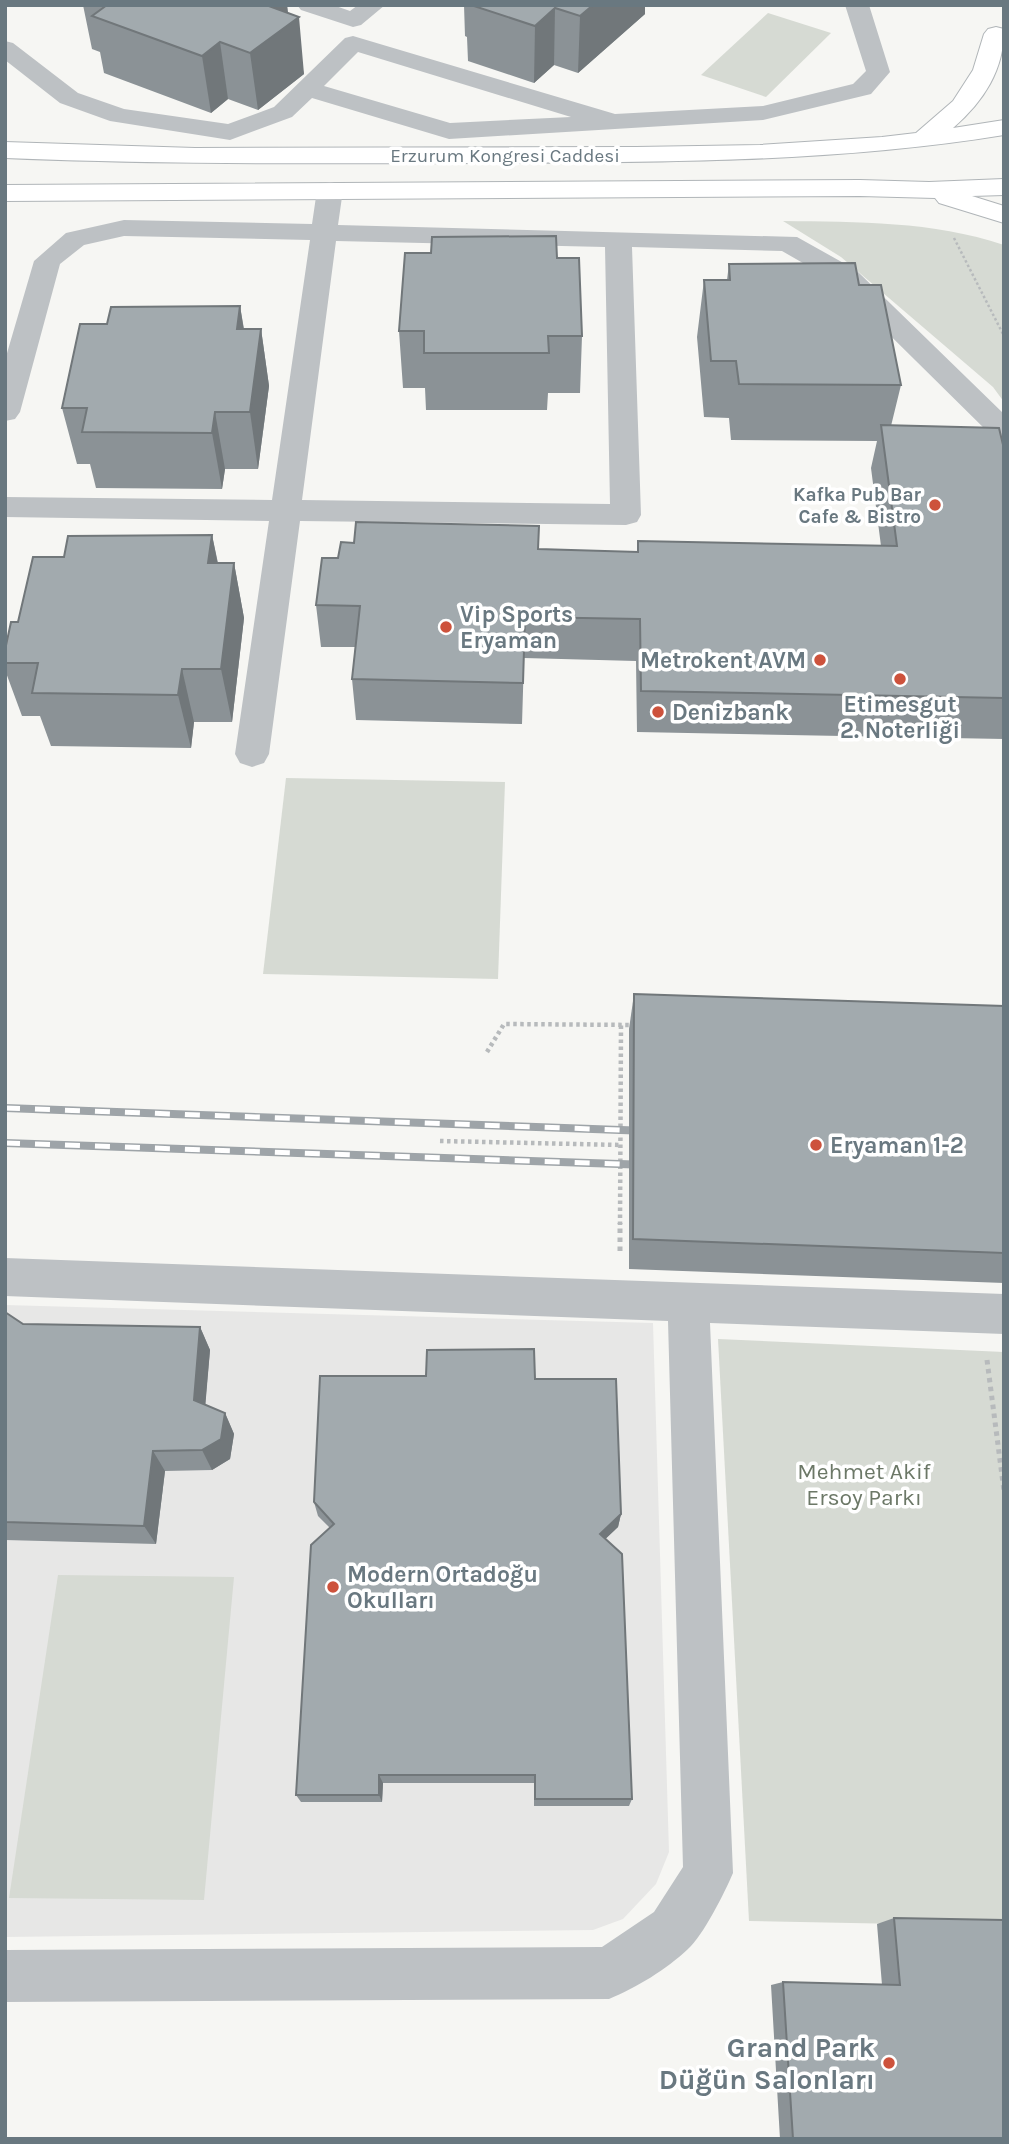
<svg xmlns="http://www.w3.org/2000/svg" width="1009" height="2144" viewBox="0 0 1009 2144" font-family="Karla,sans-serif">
<rect width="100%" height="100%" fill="#f6f6f3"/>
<polygon fill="#e7e7e6" points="5,1305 653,1323 669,1852 656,1884 623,1919 593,1930 5,1937"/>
<g fill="#d6dad3">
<polygon points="768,13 831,33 766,97 701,75"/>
<path d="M783,221C858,222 932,221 1004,245V402L993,387L841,257Z"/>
<polygon points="286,778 505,782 498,979 263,974"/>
<polygon points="718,1339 1004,1352 1004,1926 749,1921"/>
<polygon points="58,1575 234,1577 204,1900 9,1898"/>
</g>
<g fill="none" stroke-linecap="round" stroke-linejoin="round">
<g stroke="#b0b5b8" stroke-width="2">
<g id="secondary">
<path d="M996,27L1004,29C1004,70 984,101 953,128L1004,120V135C832,163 660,162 487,163C326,163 166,165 5,158V142L195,148L636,147L760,145L882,137L916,133L953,101L973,70L984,34L988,29Z"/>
<polygon points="1004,179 1004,195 972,196 1004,206 1004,223 939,203 935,198 860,196 5,201 5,185 860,180 929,182"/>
</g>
</g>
<polyline stroke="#b7babc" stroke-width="2.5" stroke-dasharray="2.5 2.5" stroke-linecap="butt" points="954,238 1004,336"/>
<g stroke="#b7babc" stroke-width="4.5" stroke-dasharray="3.5 3.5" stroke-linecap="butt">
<polyline points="487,1052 504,1024 635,1025"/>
<polyline points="440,1141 621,1145"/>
<polyline points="620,1225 621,1025"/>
</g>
<g stroke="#b7babc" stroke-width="5" stroke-dasharray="4.5 4.5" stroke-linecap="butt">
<polyline points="620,1251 620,1223"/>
<polyline points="987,1360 1004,1491"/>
</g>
<g fill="#bdc1c4" fill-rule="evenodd">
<polygon points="297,5 333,5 350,11 358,5 385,5 361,25 353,27 301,10"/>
<path d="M845,5H869L890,72L871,94L763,120L449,139L312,98L292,117L230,140L110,121L60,103L5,60V41L13,43L78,93L124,109L228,124L274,107L345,38L353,36L615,114L763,106L853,84L866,71ZM358,52L571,117L450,123L324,86Z"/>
<path d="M330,182L339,184L343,190L338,225L797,237L856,270L1004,414V441L994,438L836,282L782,251L632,247L641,515L637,522L626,525L300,521L269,754L264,763L252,767L240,763L235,754L269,521L5,517V497L272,500L310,240L124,236L84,245L60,264L20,412L15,419L5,421V360L34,261L66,233L124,220L312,224L317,190L321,184ZM336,241L605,247L610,504L302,500Z"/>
<path d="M5,1258L1004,1294V1334L710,1323L733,1873C725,1892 703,1936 688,1949C667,1969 636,1988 609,1999L5,2002V1950L602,1947L654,1912L683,1867L668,1321L5,1296Z"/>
</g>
<use href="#secondary" fill="#fff" fill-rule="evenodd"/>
<g stroke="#9ea4a8" stroke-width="8">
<g id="rail">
<polyline points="5,1108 649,1131"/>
<polyline points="5,1143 649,1165"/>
</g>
</g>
<use href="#rail" stroke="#fff" stroke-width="5" stroke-dasharray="15" stroke-linecap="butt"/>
</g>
<g fill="#8b9296">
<polygon points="83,5 287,5 288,13 304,74 258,110 228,99 211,113 104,73 100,52 92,49"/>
<polygon points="464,5 645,5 645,14 578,73 554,65 534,83 468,61 467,37 465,36"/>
<polygon points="557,258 582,336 580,393 548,393 547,410 426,410 425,388 403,388 399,331"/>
<polygon points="729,264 859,285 901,385 891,426 1004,449 1004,739 637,732 636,661 524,658 522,724 356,720 352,679 355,647 321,647 316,605 338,558 539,549 637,552 638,541 881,546 871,468 877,441 731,440 729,418 704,417 697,337 704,280 727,280"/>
<polygon points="240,306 244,329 261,329 269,386 258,469 225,469 222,489 96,488 90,464 77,464 62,408 107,324"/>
<polygon points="212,535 218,563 234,563 244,618 232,722 194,722 191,748 51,746 40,716 22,716 5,670 5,650 18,622"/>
<polygon points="634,994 1004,1006 1004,1283 629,1269 629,1029"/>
<polygon points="5,1312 23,1324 200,1327 210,1350 205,1405 225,1413 234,1434 230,1459 212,1470 165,1471 156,1544 5,1540"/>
<polygon points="535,1379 621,1514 618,1527 605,1539 632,1799 629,1806 534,1806 534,1783 383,1783 382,1802 301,1802 296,1795 330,1528 318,1516 314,1502"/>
<polygon points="894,1918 1004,2139 780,2139 771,1985 783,1982 882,1985 877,1924"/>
</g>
<g fill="#71777a">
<polygon points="271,5 287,5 289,24 299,17 304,74 258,110 250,53 269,6"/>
<polygon points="593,5 645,5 645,14 578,73 580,16"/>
<polygon points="555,8 554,65 534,83 535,26"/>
<polygon points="220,42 228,99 211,113 202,56"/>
<polygon points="240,306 249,363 237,329"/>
<polygon points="261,329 269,386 258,469 250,412"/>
<polygon points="215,412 225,469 222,489 212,433"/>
<polygon points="212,535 223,590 208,563"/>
<polygon points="234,563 244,618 232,722 221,669"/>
<polygon points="182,669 194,722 191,748 178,695"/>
<polygon points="200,1327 210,1350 204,1421 194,1400"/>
<polygon points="225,1413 234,1434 230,1459 212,1470 202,1450"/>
<polygon points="153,1451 165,1471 156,1544 144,1526"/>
<polygon points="621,1514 618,1527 597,1547 600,1534"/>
<polygon points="379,1775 383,1783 382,1802 379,1795"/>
</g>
<g fill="#a2aaae" stroke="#71777a" stroke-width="2">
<polygon points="107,5 271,5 269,6 299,17 250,53 220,42 202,56 92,16"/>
<polygon points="471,5 593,5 580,16 555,8 535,26"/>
<polygon points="556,236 557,258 579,258 582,336 548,336 549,353 424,353 424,331 399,331 405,253 431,253 432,237"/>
<polygon points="855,263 859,285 881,285 901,385 739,384 736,361 711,361 704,280 730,280 729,264"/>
<polygon points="240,306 237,329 261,329 250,412 215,412 212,433 82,432 87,408 62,408 80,324 107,324 111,307"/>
<polygon points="881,425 999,428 1004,449 1004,698 641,691 640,619 525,617 523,683 352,679 360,606 316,605 322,558 338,558 341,542 354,543 356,522 539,526 538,549 638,552 638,541 897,546"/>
<polygon points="212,535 208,563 234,563 221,669 182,669 178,695 32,693 38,663 5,663 5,650 11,622 18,622 33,557 64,557 68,536"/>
<polygon points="634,994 1004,1006 1004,1253 633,1239"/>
<polygon points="5,1312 23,1324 200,1327 194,1400 225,1413 221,1439 202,1450 153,1451 144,1526 5,1522"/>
<polygon points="534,1349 535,1379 616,1379 621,1514 600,1534 622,1554 632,1799 535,1799 535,1775 379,1775 379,1795 296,1795 311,1545 334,1524 314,1502 320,1376 426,1376 427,1350"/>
<polygon points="894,1918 1004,1920 1004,2139 793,2139 783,1982 900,1985"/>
</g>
<g fill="#cd523c" stroke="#fff" stroke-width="2.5">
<circle cx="935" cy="505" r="7"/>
<circle cx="446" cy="627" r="7"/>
<circle cx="820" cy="660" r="7"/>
<circle cx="900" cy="679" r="7"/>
<circle cx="658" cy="712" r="7"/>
<circle cx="816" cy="1145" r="7"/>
<circle cx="333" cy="1587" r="7"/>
<circle cx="889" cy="2063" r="7"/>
</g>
<g text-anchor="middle" stroke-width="7" stroke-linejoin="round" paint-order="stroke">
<g font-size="19" fill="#697880" stroke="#fff">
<text x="505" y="162">Erzurum Kongresi Caddesi</text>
</g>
<g font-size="19" font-weight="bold" fill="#697880" stroke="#fff" text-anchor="end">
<text x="921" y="501">Kafka Pub Bar<tspan x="921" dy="22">Cafe &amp; Bistro</tspan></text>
</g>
<g font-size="23" font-weight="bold" fill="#697880" stroke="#fff" text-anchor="start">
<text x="460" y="622">Vip Sports<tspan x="460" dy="26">Eryaman</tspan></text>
<text x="806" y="668" text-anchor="end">Metrokent AVM</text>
<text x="900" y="712" text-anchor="middle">Etimesgut<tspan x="900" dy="26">2. Noterliği</tspan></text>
<text x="672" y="720">Denizbank</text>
<text x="830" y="1153">Eryaman 1-2</text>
<text x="347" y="1582">Modern Ortadoğu<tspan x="347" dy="26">Okulları</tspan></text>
</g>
<g font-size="23" fill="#6c7867" stroke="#fff">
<text x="864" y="1479">Mehmet Akif<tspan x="864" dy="26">Ersoy Parkı</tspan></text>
</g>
<g font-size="28" font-weight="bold" fill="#697880" stroke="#fff" text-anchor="end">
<text x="875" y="2057">Grand Park<tspan x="875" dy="32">Düğün Salonları</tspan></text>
</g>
</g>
<rect width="1009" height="2144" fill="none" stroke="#697880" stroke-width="14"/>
</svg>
